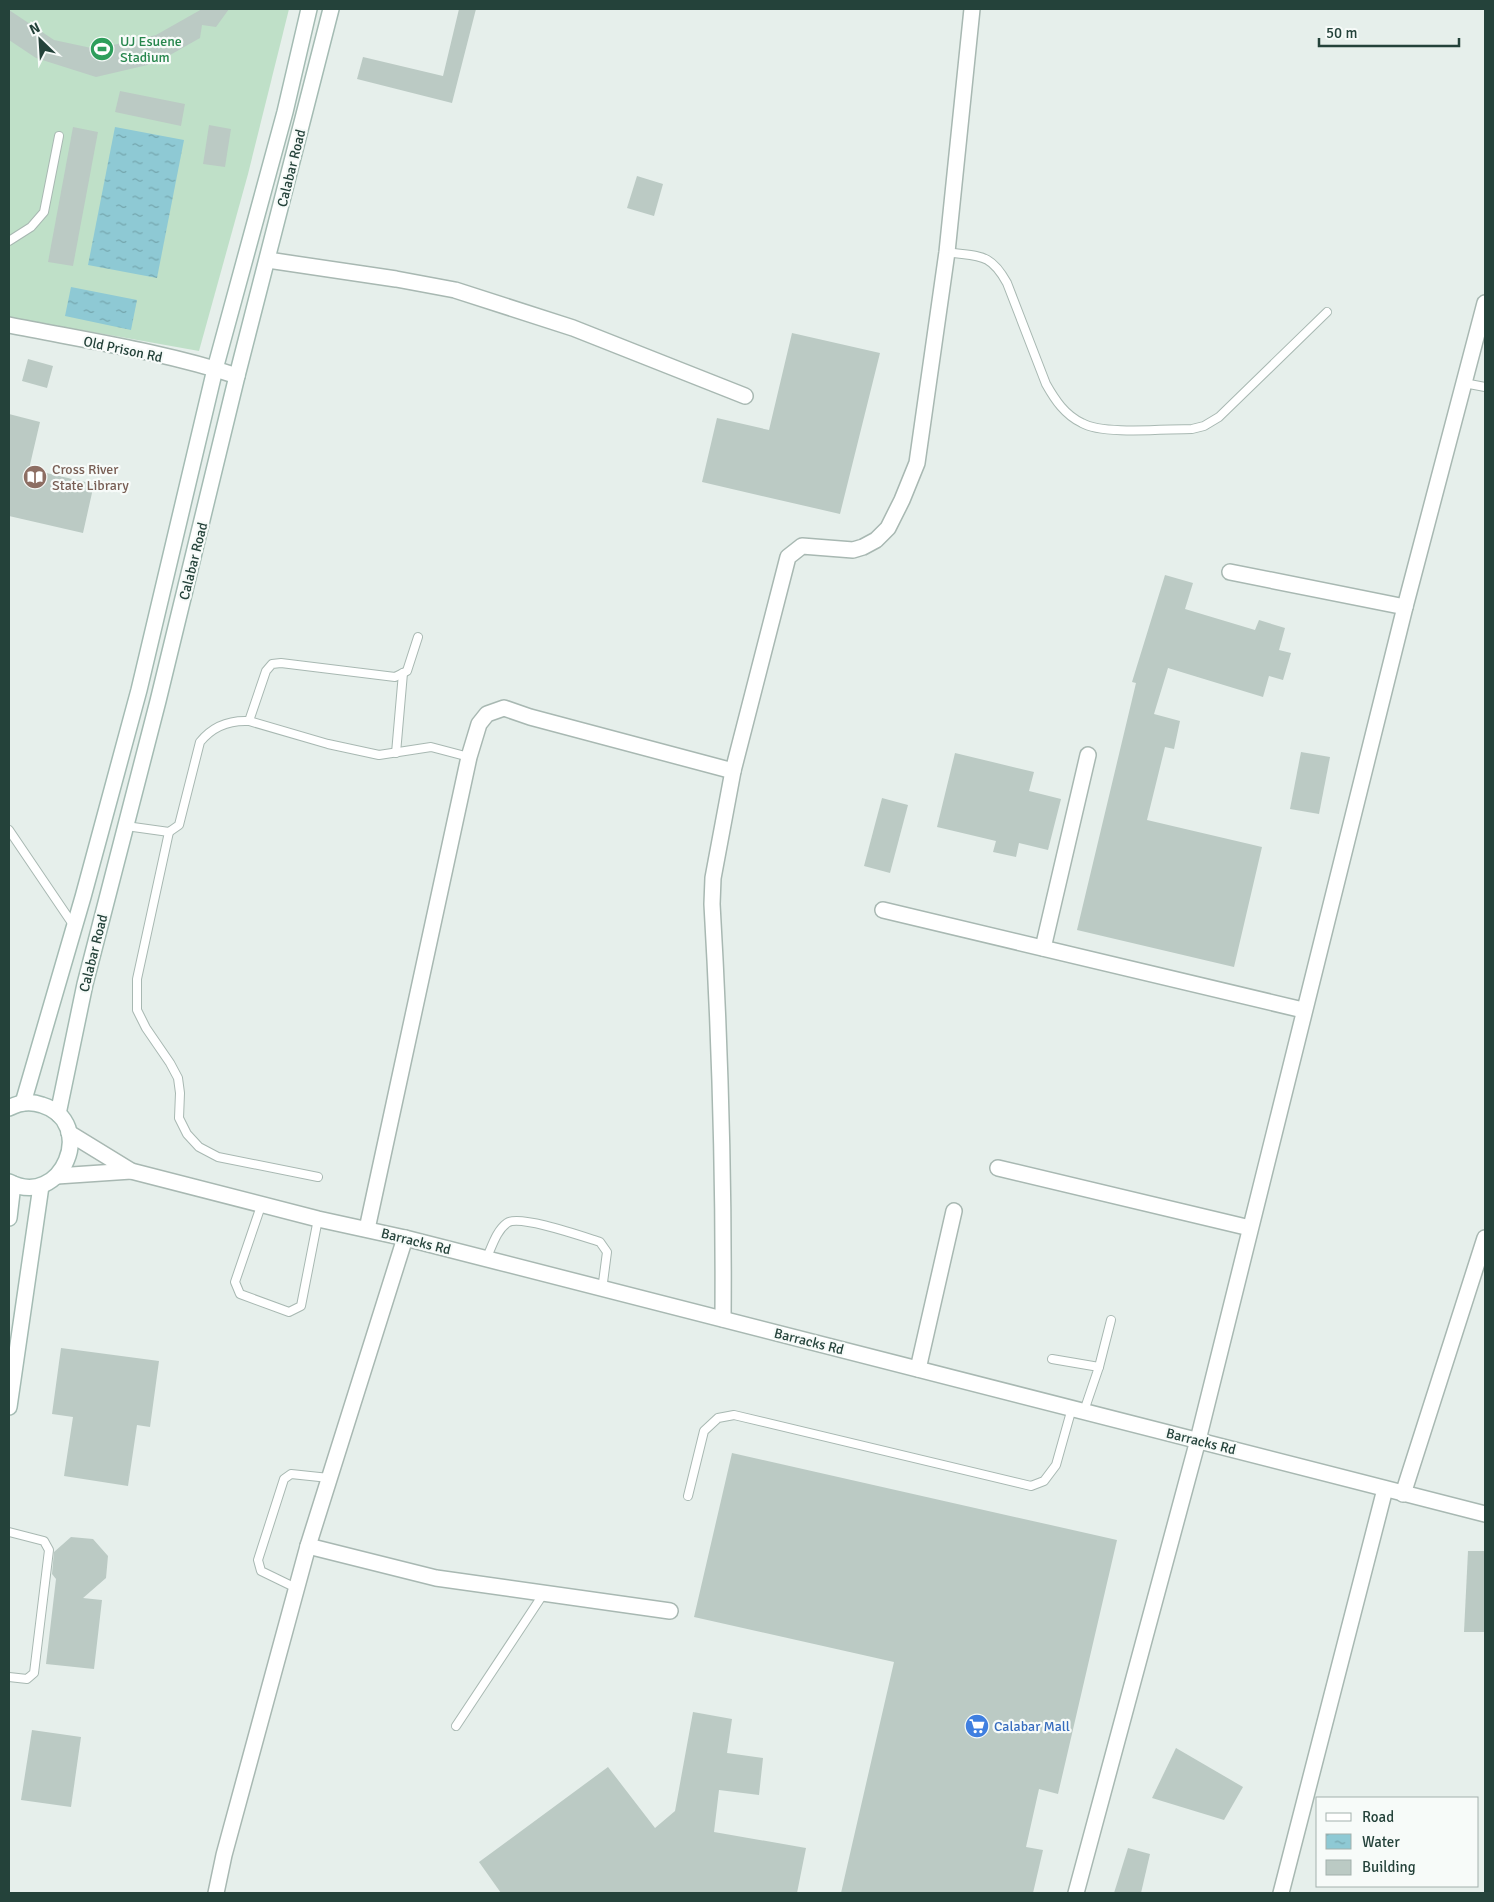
<svg xmlns="http://www.w3.org/2000/svg" width="1494" height="1902" viewBox="0 0 1494 1902" font-family="Signika,sans-serif">
<defs>
<pattern id="water-ripples" width="26" height="14" patternUnits="userSpaceOnUse" patternTransform="scale(1.25)"><rect width="26" height="14" fill="#8ec9d4"/><path d="M2 4q2-2 4 0t4 0M15 11q2-2 4 0t4 0" fill="none" stroke="#74a5ad"/></pattern>
</defs>
<rect width="100%" height="100%" fill="#e6efeb"/>
<polygon fill="#bfe0c8" points="9,9 289,9 248,174 199,351 9,317"/>
<g fill="url(#water-ripples)">
<polygon points="115,127 184,140 157,278 88,265"/>
<polygon points="71,287 137,300 131,330 65,316"/>
</g>
<g fill="#bbcac4">
<polygon points="202,9 229,9 216,27 202,25 200,38 156,63 96,77 36,58 9,40 9,10 54,40 96,49 156,35"/>
<polygon points="459,9 476,9 452,103 357,79 363,57 443,76"/>
<polygon points="120,91 185,104 181,126 115,112"/>
<polygon points="209,125 231,129 225,167 203,164"/>
<polygon points="73,127 98,132 73,266 48,262"/>
<polygon points="637,176 663,184 654,216 627,208"/>
<polygon points="792,333 880,353 840,514 702,482 717,418 769,430"/>
<polygon points="28,359 53,366 47,388 22,381"/>
<polygon points="9,414 40,422 29,469 94,484 83,533 9,516"/>
<polygon points="1165,575 1193,583 1185,609 1255,630 1259,620 1285,628 1279,650 1291,653 1283,680 1269,676 1263,697 1168,668 1154,714 1180,721 1174,749 1165,747 1147,820 1262,847 1234,967 1077,930 1136,683 1132,682"/>
<polygon points="1301,752 1330,757 1319,814 1290,809"/>
<polygon points="955,753 1034,772 1029,791 1061,799 1048,850 1019,843 1016,857 993,852 996,841 937,827"/>
<polygon points="882,798 908,805 890,873 864,866"/>
<polygon points="61,1348 159,1361 150,1427 137,1425 128,1486 64,1476 73,1417 52,1414"/>
<polygon points="732,1453 1117,1540 1058,1794 1039,1789 1026,1847 1043,1850 1033,1893 841,1893 894,1662 694,1617"/>
<polygon points="71,1537 93,1539 108,1556 106,1578 83,1598 102,1600 94,1669 46,1664 56,1579 52,1574 54,1552"/>
<polygon points="1468,1551 1485,1551 1485,1632 1464,1632"/>
<polygon points="693,1712 732,1719 727,1753 763,1758 759,1795 719,1790 714,1832 806,1848 797,1893 501,1893 479,1862 608,1767 655,1828 675,1811"/>
<polygon points="32,1730 81,1737 71,1807 21,1800"/>
<polygon points="1176,1748 1243,1787 1224,1820 1152,1798"/>
<polygon points="1128,1848 1150,1854 1141,1893 1114,1893"/>
</g>
<g fill="none" stroke-linecap="round" stroke-linejoin="round">
<g stroke="#a8b8b2" stroke-width="10">
<g id="lane">
<polyline points="9,241 31,227 44,212 59,136"/>
<path d="M947,252C979,257 990,252 1007,283L1046,384C1055,400 1065,415 1082,423C1102,435 1166,429 1192,429L1204,426L1219,417L1327,312"/>
<polyline points="1464,383 1485,387"/>
<polyline points="249,721 266,671 272,664 281,663 395,677 407,671 418,637"/>
<polyline points="396,753 403,673"/>
<path d="M126,826L169,832L179,825L200,742C212,727 229,720 249,721L328,744L379,755L431,747L469,757"/>
<polyline points="9,830 74,926"/>
<polyline points="169,832 137,979 137,1010 146,1028 170,1063 178,1078 180,1093 179,1118 187,1134 199,1147 218,1157 318,1177"/>
<polyline points="262,1203 235,1282 240,1294 289,1312 301,1306 318,1219"/>
<path d="M486,1259C492,1247 496,1231 507,1223C519,1214 584,1237 600,1242L607,1252L602,1290"/>
<polyline points="1052,1359 1099,1367 1084,1411"/>
<polyline points="1099,1367 1111,1320"/>
<polyline points="688,1496 704,1431 718,1418 734,1415 1031,1486 1044,1481 1056,1465 1072,1408"/>
<polyline points="9,1532 44,1541 49,1550 34,1673 27,1679 9,1677"/>
<polyline points="296,1588 261,1571 258,1560 284,1479 291,1474 329,1478"/>
<polyline points="456,1726 544,1593"/>
</g>
</g>
<g stroke="#a8b8b2" stroke-width="18">
<g id="street">
<polyline points="268,260 396,279 455,290 573,328 745,396"/>
<path d="M9,325C84,340 165,352 237,376"/>
<polyline points="1230,572 1405,607"/>
<polyline points="883,910 1303,1010"/>
<polyline points="1043,948 1088,755"/>
<polyline points="69,1133 131,1171 318,1219 405,1238 1485,1514"/>
<polyline points="998,1168 1250,1228"/>
<polyline points="57,1176 131,1171"/>
<polyline points="367,1229 469,757 479,724 487,714 504,708 530,717 733,771"/>
<path d="M723,1319C724,1181 720,1042 712,904L713,878L733,771L788,557L802,546L853,550L863,547L876,540L888,528L902,500L917,463L947,252L972,9"/>
<polyline points="918,1369 954,1211"/>
<polyline points="1403,1494 1485,1238"/>
<polyline points="308,1546 436,1578 670,1611"/>
<polyline points="216,1893 224,1855 308,1546 405,1238"/>
<polyline points="1076,1893 1198,1440 1405,607 1485,303"/>
<polyline points="1281,1893 1385,1489"/>
</g>
</g>
<g stroke="#a4bbb3" stroke-width="18">
<g id="secondary">
<polyline points="23,1103 83,897 139,690 215,369 285,112 309,9"/>
<path d="M9,1108C20,1102 31,1101 42,1105C98,1122 62,1210 9,1182"/>
<polyline points="58,1114 85,984 158,701 237,376 331,9"/>
<polyline points="9,1218 13,1184"/>
<polyline points="9,1407 41,1186"/>
</g>
</g>
<use href="#lane" stroke="#fff" stroke-width="8"/>
<use href="#street" stroke="#fff" stroke-width="15"/>
<use href="#secondary" stroke="#fff" stroke-width="15"/>
</g>
<defs>
<g id="stadium-disc" transform="scale(1.25)"><circle r="9.5" fill="#2e9e5b" stroke="#f7fbf9"/><path d="M0-5a6.5 5 0 1 0 0 10a6.5 5 0 1 0 0-10ZM-3.5-1.8h7v3.6h-7Z" fill="#fff"/></g>
<g id="library-disc" transform="scale(1.25)"><circle r="9.5" fill="#8d6e63" stroke="#f7fbf9"/><path d="M-6-4Q-3-5.5-.7-3.5V5Q-3 3-6 4ZM6-4Q3-5.5 .7-3.5V5Q3 3 6 4Z" fill="#fff"/></g>
<g id="supermarket-disc" transform="scale(1.25)"><circle r="9.5" fill="#3f7fe0" stroke="#f7fbf9"/><path d="M-6-5.5h2.5l.6 2H6L4.5 2H-2.5L-4.4-4H-6ZM-1.5 3.2a1.3 1.3 0 1 0 .1 0ZM3 3.2a1.3 1.3 0 1 0 .1 0Z" fill="#fff"/></g>
</defs>
<g fill-rule="evenodd">
<use href="#stadium-disc" x="102" y="49"/>
<use href="#library-disc" x="35" y="477"/>
<use href="#supermarket-disc" x="977" y="1726"/>
</g>
<g text-anchor="middle" stroke-width="4.5" stroke-linejoin="round" paint-order="stroke">
<g font-size="14" fill="#27864d" stroke="#f7fbf9" text-anchor="start">
<text x="120" y="46">UJ Esuene<tspan x="120" dy="16">Stadium</tspan></text>
</g>
<g font-size="14" fill="#24423a" stroke="#f7fbf9">
<text transform="translate(291 168) rotate(-76)" y="5">Calabar Road</text>
<text transform="translate(123 349) rotate(12)" y="5">Old Prison Rd</text>
<text transform="translate(193 561) rotate(-76)" y="5">Calabar Road</text>
<text transform="translate(93 953) rotate(-76)" y="5">Calabar Road</text>
<text transform="translate(416 1241) rotate(14)" y="5">Barracks Rd</text>
<text transform="translate(809 1341) rotate(14)" y="5">Barracks Rd</text>
<text transform="translate(1201 1441) rotate(14)" y="5">Barracks Rd</text>
</g>
<g font-size="14" fill="#785e54" stroke="#f7fbf9" text-anchor="start">
<text x="52" y="474">Cross River<tspan x="52" dy="16">State Library</tspan></text>
</g>
<g font-size="14" fill="#366cbe" stroke="#f7fbf9" text-anchor="start">
<text x="994" y="1731">Calabar Mall</text>
</g>
</g>
<rect width="1494" height="1902" fill="none" stroke="#24423a" stroke-width="20"/>
<rect x="1316" y="1797" width="162" height="90" fill="#f7fbf9" stroke="#a3b1ad"/>
<rect x="1326" y="1813" width="25" height="8" fill="#ffffff" stroke="#a3b1ad"/>
<text x="1362" y="1822" font-size="15" fill="#24423a">Road</text>
<rect x="1326" y="1834" width="25" height="15" fill="url(#water-ripples)" stroke="#a3b1ad"/>
<text x="1362" y="1847" font-size="15" fill="#24423a">Water</text>
<rect x="1326" y="1860" width="25" height="15" fill="#bbcac4" stroke="#a3b1ad"/>
<text x="1362" y="1872" font-size="15" fill="#24423a">Building</text>
<g transform="translate(40 40) rotate(335)" stroke="#f7fbf9" stroke-width="4" paint-order="stroke">
<path d="M0-4L9 19L0 12L-9 19Z" fill="#24423a"/>
<text y="-8" font-size="14" font-weight="bold" text-anchor="middle" fill="#24423a">N</text>
</g>
<path d="M1319 38v8h140v-8" fill="none" stroke="#24423a" stroke-width="2.5"/>
<text x="1326" y="38" font-size="15" fill="#24423a" stroke="#f7fbf9" stroke-width="4" paint-order="stroke">50 m</text>
</svg>
